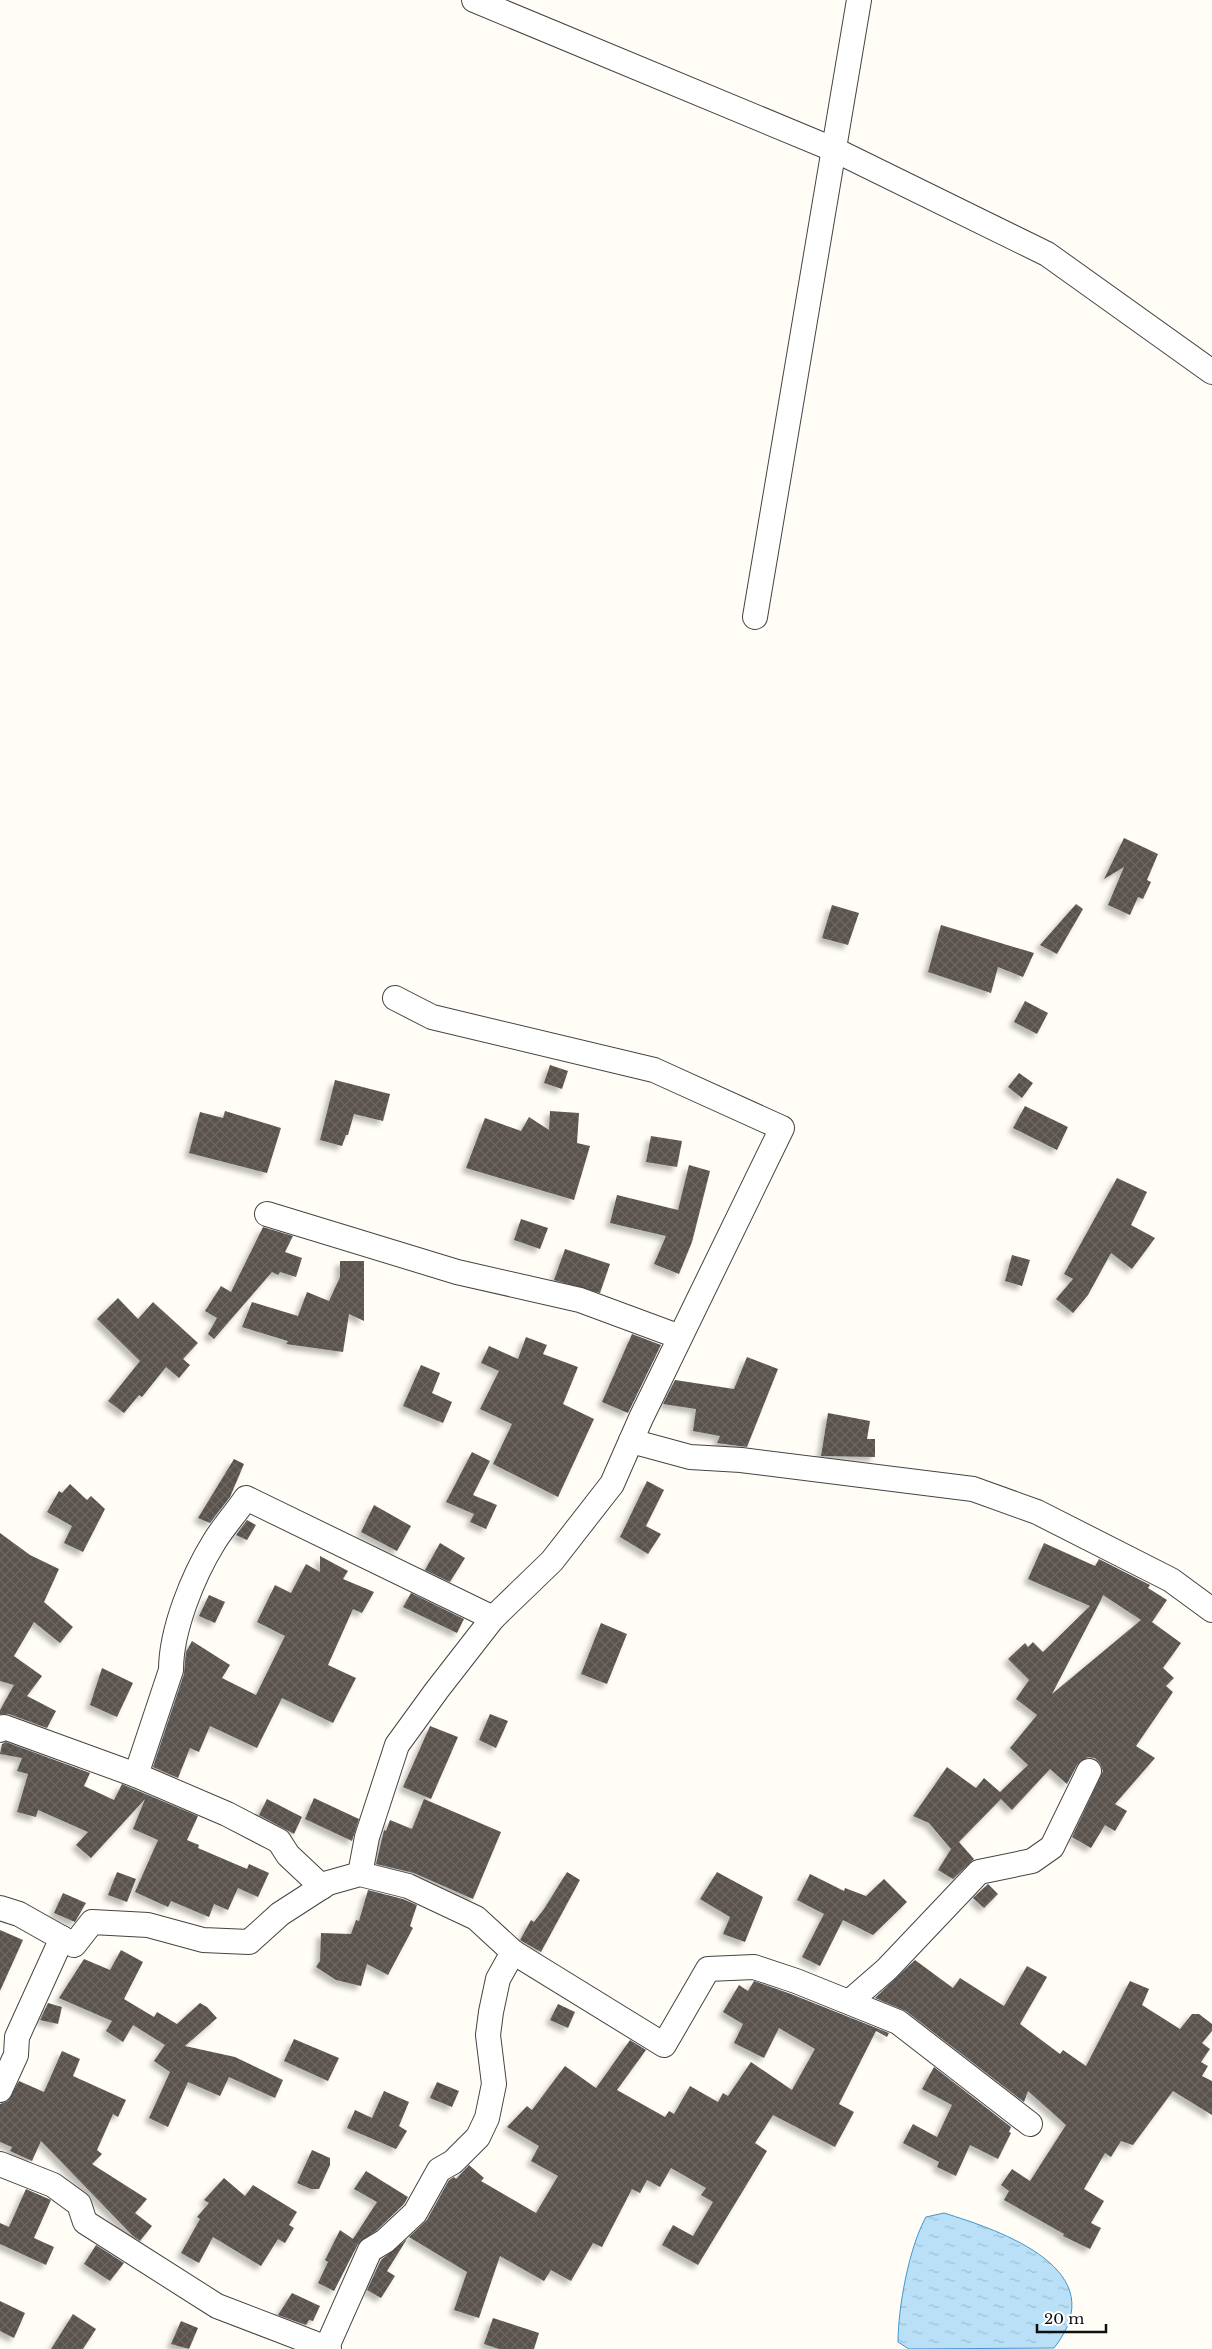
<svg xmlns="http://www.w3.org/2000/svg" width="1212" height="2349" viewBox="0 0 1212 2349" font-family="'Libre Baskerville',serif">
<defs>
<pattern id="water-ripples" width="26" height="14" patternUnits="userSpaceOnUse" patternTransform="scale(1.25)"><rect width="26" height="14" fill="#b9e0f7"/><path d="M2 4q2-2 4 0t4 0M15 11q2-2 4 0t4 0" fill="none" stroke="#9ebfd3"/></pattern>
<pattern id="building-cross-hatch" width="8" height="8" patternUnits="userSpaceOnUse" patternTransform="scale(1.25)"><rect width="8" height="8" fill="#5a524d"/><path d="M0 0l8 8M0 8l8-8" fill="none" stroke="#6d6662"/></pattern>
<filter id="shadow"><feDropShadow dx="-4.5" dy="4.5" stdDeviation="2.5" flood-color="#0004"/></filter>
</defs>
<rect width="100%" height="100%" fill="#fffdf5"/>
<path fill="url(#water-ripples)" stroke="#3f96cf" d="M944,2213C1002,2231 1116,2270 1054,2348L909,2349L898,2342C898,2308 909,2247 926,2217Z"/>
<g fill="url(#building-cross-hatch)" fill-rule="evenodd" filter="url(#shadow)">
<polygon points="1124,838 1158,854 1147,880 1151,882 1143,899 1138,897 1130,915 1108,905 1124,867 1104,879"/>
<polygon points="1076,904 1083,909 1057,954 1040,945"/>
<polygon points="832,905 859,913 848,945 822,938"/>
<polygon points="941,925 1034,953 1023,977 998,967 991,993 928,972"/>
<polygon points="1025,1001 1048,1013 1037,1034 1014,1022"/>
<polygon points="550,1065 568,1071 562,1089 544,1083"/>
<polygon points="1019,1073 1033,1083 1022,1098 1008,1087"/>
<polygon points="335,1080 390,1094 383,1121 354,1114 348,1135 346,1135 342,1146 320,1140"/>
<polygon points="1025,1106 1068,1127 1057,1150 1013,1128"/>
<polygon points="225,1111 281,1128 267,1173 189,1153 200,1112 223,1118"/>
<polygon points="550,1111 579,1113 577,1143 590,1146 574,1200 466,1168 485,1118 521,1131 529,1117 549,1130"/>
<polygon points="651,1136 682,1141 677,1167 646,1162"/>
<polygon points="689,1165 710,1171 692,1242 679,1274 654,1264 666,1236 610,1223 617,1195 678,1210"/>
<polygon points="1117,1178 1147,1192 1131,1225 1155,1238 1132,1269 1111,1253 1088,1295 1073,1313 1056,1299 1073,1279 1064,1274"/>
<polygon points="521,1219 548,1228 540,1249 514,1240"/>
<polygon points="263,1227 293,1236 285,1252 302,1258 296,1277 280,1272 278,1275 272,1272 214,1339 208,1334 217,1318 205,1311 221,1286 231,1292"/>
<polygon points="565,1249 610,1264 600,1293 554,1280"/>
<polygon points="1012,1255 1030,1260 1022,1286 1005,1281"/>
<polygon points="340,1261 364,1261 364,1321 349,1314 343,1352 286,1344 288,1341 242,1327 252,1302 298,1316 307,1292 329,1301 340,1277"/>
<polygon points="118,1298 138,1319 153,1302 198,1343 183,1359 190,1365 179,1378 166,1367 142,1397 139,1395 124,1413 108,1401 140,1361 97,1319"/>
<polygon points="632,1334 661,1345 628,1413 602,1402"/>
<polygon points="526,1337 547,1345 543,1354 578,1367 563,1404 594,1419 558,1497 493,1464 512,1424 480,1409 499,1371 481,1363 489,1346 518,1359"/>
<polygon points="747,1357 778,1369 747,1447 717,1443 720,1436 693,1431 696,1409 663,1404 675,1380 734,1389"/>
<polygon points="421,1365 440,1373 432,1393 452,1402 443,1423 403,1406"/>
<polygon points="828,1413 870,1421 867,1439 875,1439 875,1457 821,1456"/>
<polygon points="472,1452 490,1461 473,1495 497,1505 486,1529 470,1522 474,1514 446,1502"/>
<polygon points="234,1459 244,1464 230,1497 210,1523 198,1518"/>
<polygon points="647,1481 664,1490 646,1526 661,1534 648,1554 620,1537"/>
<polygon points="70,1484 87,1500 91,1496 105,1509 83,1552 64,1543 72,1526 47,1512 59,1491 62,1493"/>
<polygon points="374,1505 411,1526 397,1551 361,1532"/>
<polygon points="247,1520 256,1525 247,1540 236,1535"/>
<polygon points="0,1533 30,1555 59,1569 44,1602 73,1627 60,1643 34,1622 14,1656 42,1676 27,1696 56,1711 47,1728 9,1714 0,1714 0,1710 14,1685 0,1681"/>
<polygon points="440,1543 465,1558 450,1582 425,1570"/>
<path d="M1044,1543L1095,1566L1099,1559L1150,1585L1148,1588L1167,1600L1152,1622L1181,1643L1163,1668L1174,1678L1166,1686L1173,1692L1136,1746L1155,1758L1115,1804L1127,1811L1115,1831L1105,1825L1091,1848L1072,1837L1103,1771L1100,1763L1095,1758L1088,1757L1077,1765L1067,1784L1050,1769L1012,1810L1001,1799L959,1842L974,1859L953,1879L938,1870L951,1849L929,1823L913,1816L947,1767L976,1788L984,1778L1000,1792L1028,1765L1010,1748L1037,1715L1016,1699L1029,1680L1008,1659L1025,1643L1028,1647L1033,1642L1043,1652L1090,1606L1028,1579ZM1103,1595L1141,1620L1052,1694L1101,1600Z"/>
<polygon points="320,1556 348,1571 343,1579 374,1592 362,1613 353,1609 328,1665 356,1678 333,1723 282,1698 257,1748 210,1726 199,1752 190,1748 178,1778 153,1767 184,1674 186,1652 192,1641 230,1665 222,1678 256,1695 285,1636 257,1622 275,1585 291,1593 306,1564 320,1572"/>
<polygon points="411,1593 464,1619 457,1633 403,1607"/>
<polygon points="209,1595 225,1602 215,1623 199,1616"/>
<polygon points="601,1623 627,1634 607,1684 581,1674"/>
<polygon points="102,1668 133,1683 117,1717 90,1705"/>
<polygon points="490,1714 508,1721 496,1748 479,1740"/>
<polygon points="430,1726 458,1737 431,1799 403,1787"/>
<polygon points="6,1742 90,1773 84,1786 114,1800 122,1784 198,1816 187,1840 199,1845 198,1848 247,1869 249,1864 269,1873 258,1897 238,1888 228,1910 214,1904 209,1917 171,1901 168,1907 135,1892 158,1840 133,1829 145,1799 91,1858 76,1845 88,1832 38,1810 36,1817 17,1812 28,1774 17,1771 22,1758 0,1754 2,1744"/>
<polygon points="314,1798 359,1819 352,1841 305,1819"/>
<polygon points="267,1799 302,1817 294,1834 259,1815"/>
<polygon points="424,1799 501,1832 473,1899 414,1873 376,1864 384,1830 386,1831 390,1820 412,1829"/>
<polygon points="117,1872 136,1879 127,1902 108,1895"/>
<polygon points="567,1872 580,1880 541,1952 520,1940 531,1920 534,1922 544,1909"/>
<polygon points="717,1872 763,1897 745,1942 723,1934 730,1917 700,1899"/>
<polygon points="810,1874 844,1891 845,1888 866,1896 884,1879 907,1902 873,1935 843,1920 820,1966 802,1957 824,1914 797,1900"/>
<polygon points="988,1884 998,1894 984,1908 973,1898"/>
<polygon points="368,1890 403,1899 417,1905 410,1926 413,1928 388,1975 367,1964 361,1986 336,1980 316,1967 320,1961 321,1933 351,1934 356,1920 359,1921"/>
<polygon points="63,1893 86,1903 75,1922 54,1913"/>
<polygon points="0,1930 23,1940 0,1991"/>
<polygon points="121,1950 143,1962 124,1999 154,2017 157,2012 177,2024 200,2003 207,2007 217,2018 185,2046 235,2057 283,2080 275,2098 229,2077 220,2096 188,2082 168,2127 149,2118 170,2072 154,2061 165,2045 133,2025 123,2042 106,2031 112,2021 59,1998 84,1959 110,1970"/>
<polygon points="915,1960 953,1988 960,1978 1004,2006 1027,1966 1047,1977 1020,2024 1060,2054 1063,2050 1086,2066 1130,1981 1149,1989 1142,2005 1180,2029 1192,2014 1199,2014 1212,2024 1212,2031 1202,2043 1210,2049 1201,2062 1208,2066 1202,2076 1212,2081 1212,2115 1173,2091 1133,2145 1121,2141 1111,2157 1105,2153 1084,2189 1104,2201 1091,2223 1101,2228 1090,2249 1063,2236 1064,2234 1004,2200 1009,2191 1001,2185 1012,2169 1030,2181 1066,2125 1028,2091 1024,2102 906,2011 875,1998"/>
<polygon points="754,1981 791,1994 889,2033 887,2037 876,2031 839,2104 854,2112 835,2147 773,2115 755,2143 767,2151 698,2265 662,2245 673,2225 693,2236 713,2202 701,2195 706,2188 671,2168 660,2187 647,2180 640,2193 632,2189 602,2247 593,2243 571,2281 551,2270 544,2281 500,2256 479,2318 454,2310 467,2272 409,2237 427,2220 449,2180 454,2177 456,2179 469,2165 484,2178 481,2181 536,2213 558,2176 531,2161 539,2146 507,2127 527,2106 532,2110 565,2066 596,2088 630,2040 646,2050 617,2090 665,2117 669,2111 674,2114 690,2086 718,2102 723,2093 728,2096 751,2062 792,2090 815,2049 779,2028 764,2058 734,2043 743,2024 723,2012 739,1985 748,1991"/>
<polygon points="48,2003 62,2007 58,2024 40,2020"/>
<polygon points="558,2004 575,2012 568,2028 550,2020"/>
<polygon points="294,2039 339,2058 328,2081 284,2061"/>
<polygon points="62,2051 80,2059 73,2076 126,2100 118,2117 113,2114 97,2150 102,2154 92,2164 147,2199 135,2213 152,2226 140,2241 133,2236 41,2141 32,2161 10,2151 12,2147 0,2142 0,2104 8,2101 19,2081 44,2092"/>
<polygon points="934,2067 1011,2127 1009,2132 1011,2133 998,2159 970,2145 956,2176 937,2167 939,2162 903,2143 913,2124 937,2137 952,2105 922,2089"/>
<polygon points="437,2082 459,2091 452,2107 430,2098"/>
<polygon points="384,2091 409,2102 399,2126 407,2131 396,2149 347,2128 355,2110 372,2118"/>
<polygon points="312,2150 330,2158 330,2165 319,2189 311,2189 297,2183"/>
<polygon points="366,2171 408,2197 404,2204 377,2230 358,2244 334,2291 318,2283 328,2262 325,2260 340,2230 353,2239 377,2202 354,2189"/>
<polygon points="224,2178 245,2196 253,2185 297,2212 289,2225 294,2228 285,2243 278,2239 261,2266 213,2237 199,2263 181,2253 200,2219 197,2217 209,2203 204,2200"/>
<polygon points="26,2189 51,2200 34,2238 54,2247 46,2265 0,2244 0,2223 9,2227"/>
<polygon points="407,2239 387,2271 395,2276 381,2298 367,2290 381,2260"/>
<polygon points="96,2245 124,2263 110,2281 84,2264"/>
<polygon points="292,2293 320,2306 313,2321 309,2320 306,2325 278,2315"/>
<polygon points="0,2301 25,2313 14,2338 0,2331"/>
<polygon points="73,2314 96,2329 83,2349 51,2349"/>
<polygon points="493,2318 539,2333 534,2349 499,2349 484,2344"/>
<polygon points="181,2321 198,2328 189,2349 171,2344"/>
</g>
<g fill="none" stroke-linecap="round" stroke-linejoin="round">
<g stroke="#444" stroke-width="26">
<g id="street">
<polyline points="474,0 835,150 1047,254 1212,372"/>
<polyline points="755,617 859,0"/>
<polyline points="267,1214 457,1272 580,1300 680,1337"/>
<polyline points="631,1441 690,1457 741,1460 973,1489 1037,1512 1171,1580 1212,1610"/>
<polyline points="0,1730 4,1727 136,1775 227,1814 279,1841 288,1855 322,1887"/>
<path d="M136,1775L171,1670C171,1630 193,1576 214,1542C223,1527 236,1513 246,1498L493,1618"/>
<polyline points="360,1874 367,1837 397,1745 437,1690 493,1618 552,1561 612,1484 641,1418 782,1128 654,1070 432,1017 395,998"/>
<polyline points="0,1908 19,1914 74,1945 92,1922 148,1925 203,1940 249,1942 280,1914 328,1883 360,1874 408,1886 476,1918 513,1952 664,2045 708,1969 754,1967 796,1981 898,2022 1030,2124"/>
<polyline points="849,2002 887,1969 979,1872 1032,1861 1052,1847 1089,1771"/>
<polyline points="0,2090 16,2055 17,2037 62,1938"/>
<polyline points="0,2164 53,2185 79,2204 85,2222 217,2306 329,2349"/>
<polyline points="326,2349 370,2250 385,2241 415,2213 439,2170 453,2162 478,2137 487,2118 494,2084 488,2035 491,2012 498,1979 513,1952"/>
</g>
</g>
<use href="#street" stroke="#fff" stroke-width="24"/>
</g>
<path d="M1037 2324v8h69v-8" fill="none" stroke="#111111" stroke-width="2.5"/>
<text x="1044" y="2324" font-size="15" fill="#111111" stroke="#ffffff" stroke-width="4" paint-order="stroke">20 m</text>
</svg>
